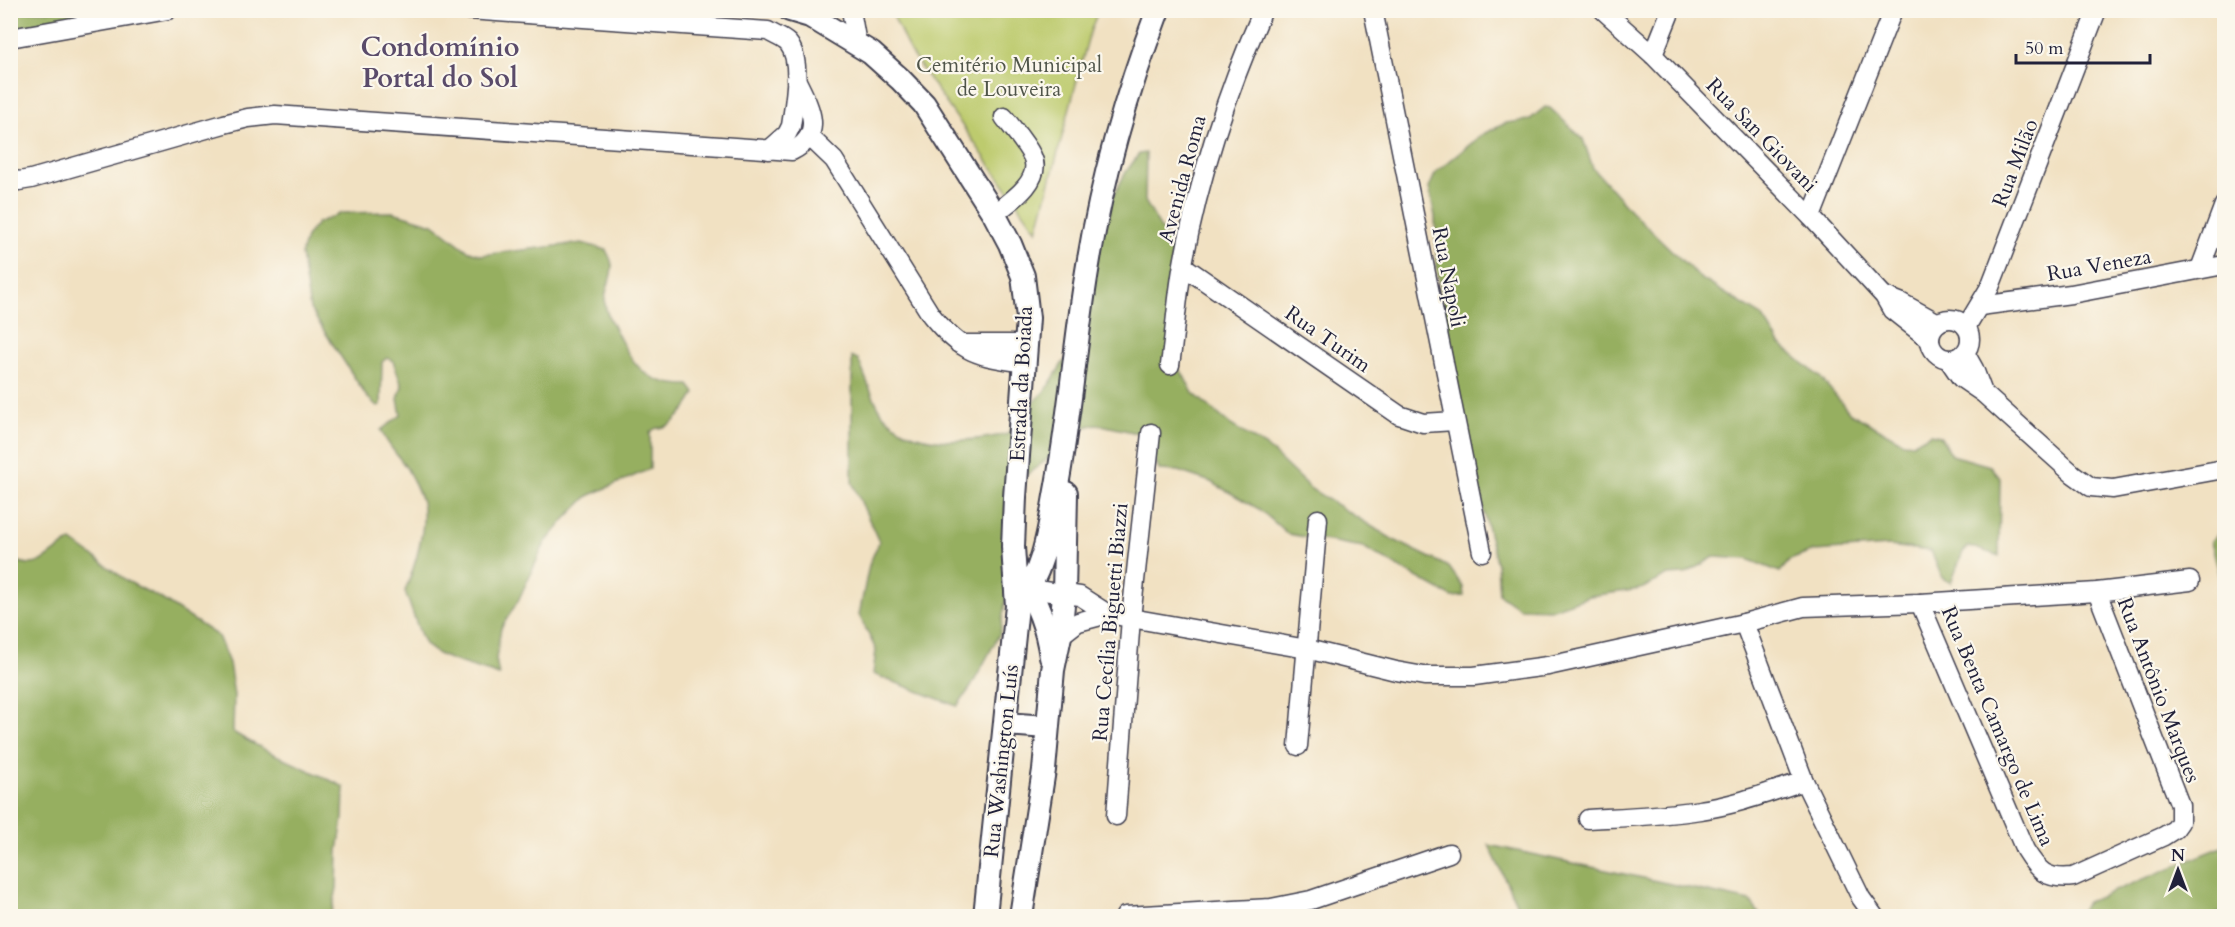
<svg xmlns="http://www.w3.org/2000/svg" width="2235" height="927" viewBox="0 0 2235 927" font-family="Cardo,serif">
<rect width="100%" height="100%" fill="#fbf7ec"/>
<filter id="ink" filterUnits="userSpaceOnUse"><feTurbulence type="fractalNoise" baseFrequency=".0167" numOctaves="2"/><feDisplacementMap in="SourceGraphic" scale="12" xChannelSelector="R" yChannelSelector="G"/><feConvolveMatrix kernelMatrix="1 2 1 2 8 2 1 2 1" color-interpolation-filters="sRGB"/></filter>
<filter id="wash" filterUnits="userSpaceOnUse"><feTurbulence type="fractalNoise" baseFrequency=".008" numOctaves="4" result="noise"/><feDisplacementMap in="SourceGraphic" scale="24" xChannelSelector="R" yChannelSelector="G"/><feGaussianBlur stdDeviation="1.35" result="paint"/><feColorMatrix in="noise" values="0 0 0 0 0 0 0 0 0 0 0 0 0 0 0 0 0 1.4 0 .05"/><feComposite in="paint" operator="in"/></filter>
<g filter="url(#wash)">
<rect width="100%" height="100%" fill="#f1e1c2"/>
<polygon fill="#bdcb6e" stroke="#707654" stroke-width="1.5" points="891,11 1098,11 1089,35 1037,231 910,52"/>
<g fill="#96af61" stroke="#5c684e" stroke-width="1.5">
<polygon points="11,11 126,11 11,43"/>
<polygon points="1545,107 1550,108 1583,139 1593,168 1631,211 1700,278 1762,316 1780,344 1820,377 1850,413 1903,442 1914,443 1930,434 1940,436 1952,455 1990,466 2000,478 1999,556 1969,546 1963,552 1951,583 1942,578 1931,551 1889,546 1814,551 1790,560 1780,572 1747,559 1714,557 1685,574 1668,575 1641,589 1590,596 1553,609 1519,608 1499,594 1497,565 1468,451 1437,267 1435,216 1429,188 1436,172 1483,134 1506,123 1529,120"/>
<path d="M1146,153L1145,201L1172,248V336L1179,367L1193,393L1231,425L1268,448L1311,489L1392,539L1449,567L1463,587L1464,596L1452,597L1363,547L1288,534L1259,509L1211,482L1178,471L1159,470L1149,441L1137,433L1097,424L1077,429L1053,455L1008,489L1007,591L1000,633L971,687L957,706L873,674L876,650L859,615L869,565L879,542L852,482V357L858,359C864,373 874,403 883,414C914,450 967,442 1008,434L1013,421L1046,390L1062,364L1083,338L1087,246L1126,172L1139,154Z"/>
<path d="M393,212L433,224L467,250L481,255L582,243L606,250C609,256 613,262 612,268C611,282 602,295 606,309C608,318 614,327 618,335C635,369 649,385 689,385L695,393C691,403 677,421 667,426C659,429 655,426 650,433V469L588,496L567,517L545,543L518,601L501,628L496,659L499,675C479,667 438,660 425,644C420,636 409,602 405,591C414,569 429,523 421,499C418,489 412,478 407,469C398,455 387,445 381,430L401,415L398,399L402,386L393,361L387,358L382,362L381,405L377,406L367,397L310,309L301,254L306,237L317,223L342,213Z"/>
<polygon points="2224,528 2224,591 2211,541"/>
<path d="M72,541L129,582L160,598L218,636L229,663L234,695L233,732C268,754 307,768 344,787L343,819L338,851L337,888L331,916H11V559C44,573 44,554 72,541Z"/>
<polygon points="1489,845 1750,901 1761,916 1522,916"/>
<polygon points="2224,846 2224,911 2213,916 2076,916 2087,902"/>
</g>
</g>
<g filter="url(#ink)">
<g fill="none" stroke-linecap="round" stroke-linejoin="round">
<g stroke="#413f4f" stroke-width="21">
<g id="minor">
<path d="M469,10L768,31C774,35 783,38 788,43C803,61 794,104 791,126L787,134L769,150"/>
<polyline points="851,10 857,44"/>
<polyline points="1373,10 1482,552"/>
<polyline points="1603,10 1653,55 1811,217 1884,296 1892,310 1930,340"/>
<polyline points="10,38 168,10"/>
<polyline points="1653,55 1671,10"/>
<path d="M810,137L834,160L931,315C963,354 977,356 1025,363"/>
<path d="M10,179L19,181L31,179L224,124L248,118L275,115L792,151C827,134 808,104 796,79"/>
<path d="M994,214C1010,202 1044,180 1032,156C1025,142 1013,129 1004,117"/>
<polyline points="1811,217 1893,10"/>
<polyline points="1183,266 1399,415 1423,423 1455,421"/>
<polyline points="2200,269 2224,205"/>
<polyline points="1885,296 1900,302 1938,323"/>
<polyline points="1980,306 2071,294 2224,265"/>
<circle cx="1950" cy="339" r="20"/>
<polyline points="1966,327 1990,287 2097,10"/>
<polyline points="959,344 1027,344"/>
<polyline points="1965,353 1974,369 1983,393"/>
<polyline points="1948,359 1961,378 1983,393 2073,474 2091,487 2113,489 2224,469"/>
<path d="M1170,365C1175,331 1177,297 1183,264C1199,177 1227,92 1263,10"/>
<polyline points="1029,589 1080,596 1108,614"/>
<path d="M1920,603L2025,850C2038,871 2046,880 2073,877L2164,836L2175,829L2180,822V805L2097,592"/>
<polyline points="1744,623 1804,781 1861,898 1874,916"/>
<polyline points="1060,636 1078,622 1108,614 1307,649 1396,671 1424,676 1474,676 1548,666 1744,623 1803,607 1920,603 2097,592 2190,581"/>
<polyline points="1298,746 1318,519"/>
<polyline points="1116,816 1131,618 1151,433"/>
<path d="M1588,819C1626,817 1663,816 1700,810C1736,805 1770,792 1804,781"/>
<polyline points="1125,916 1271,908 1311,900 1449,853"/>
</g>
</g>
<g stroke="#413f4f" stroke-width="26">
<g id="major">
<polyline points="790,10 810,16 871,53 900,79 924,104 994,214 1010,244 1023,276 1028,318 1015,497 1013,547 1017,606 985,916"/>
<path d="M1022,579C1038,603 1047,628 1051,657"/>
<path d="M1017,606C1043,572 1048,537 1055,496C1070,419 1075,342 1088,265C1102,179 1127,92 1158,10"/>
<polyline points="1006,724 1047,727"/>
<polyline points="1021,916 1044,770 1053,670 1060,636 1064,595 1066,493"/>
</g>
</g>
<use href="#minor" stroke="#fff" stroke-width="18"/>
<use href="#major" stroke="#fff" stroke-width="22"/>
</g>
</g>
<g text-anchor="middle" stroke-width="4.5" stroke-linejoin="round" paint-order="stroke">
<g font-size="21" fill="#50554a" stroke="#fbf7ec">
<text x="1009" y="72">Cemitério Municipal<tspan x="1009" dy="24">de Louveira</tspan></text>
</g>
<g font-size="21" fill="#22223b" stroke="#fbf7ec">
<text transform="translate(1762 135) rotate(46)" y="7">Rua San Giovani</text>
<text transform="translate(2015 163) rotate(-69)" y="7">Rua Milão</text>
<text transform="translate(1182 179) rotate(-75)" y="7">Avenida Roma</text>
<text transform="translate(2099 265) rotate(-10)" y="7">Rua Veneza</text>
<text transform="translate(1449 277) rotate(79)" y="7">Rua Napoli</text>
<text transform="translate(1328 339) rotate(35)" y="7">Rua Turim</text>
<text transform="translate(1021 384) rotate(-87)" y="7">Estrada da Boiada</text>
<text transform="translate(1110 622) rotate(-85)" y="7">Rua Cecília Biguetti Biazzi</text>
<text transform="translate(2159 690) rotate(69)" y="7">Rua Antônio Marques</text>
<text transform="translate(1998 726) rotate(67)" y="7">Rua Benta Camargo de Lima</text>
<text transform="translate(1001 761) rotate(-84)" y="7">Rua Washington Luís</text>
</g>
<g font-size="27" font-weight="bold" fill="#5a4b6a" stroke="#fbf7ec">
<text x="440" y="56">Condomínio<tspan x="440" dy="31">Portal do Sol</tspan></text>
</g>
</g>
<rect width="2235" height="927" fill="none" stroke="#fbf7ec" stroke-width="36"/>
<g transform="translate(2178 870)" stroke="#fbf7ec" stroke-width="4.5" paint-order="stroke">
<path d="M0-4.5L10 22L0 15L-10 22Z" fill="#22223b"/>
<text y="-9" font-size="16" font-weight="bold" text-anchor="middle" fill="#22223b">N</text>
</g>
<path d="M2016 54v9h134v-9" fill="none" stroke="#22223b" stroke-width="3"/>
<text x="2025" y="54" font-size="18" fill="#22223b" stroke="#fbf7ec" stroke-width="4.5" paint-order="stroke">50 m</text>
</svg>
